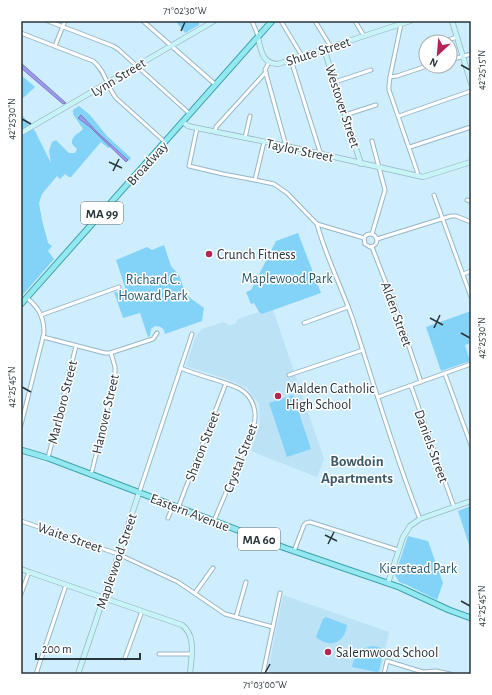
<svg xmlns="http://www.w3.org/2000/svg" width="492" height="695" viewBox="0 0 492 695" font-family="'Alegreya Sans',sans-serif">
<rect width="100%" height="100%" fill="#ceedfd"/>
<g fill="#bbe2f5">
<polygon points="273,310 324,459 317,477 251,451 260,424 259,404 247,388 227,379 186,366 196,336 202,329 224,322 228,325 235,324 238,319 259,312 262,314"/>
<polygon points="283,595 389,632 380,674 282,674 268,671"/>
</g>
<g fill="#83d3f9">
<polygon points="178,21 199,21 199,25 185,33 177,23"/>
<polygon points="21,75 35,87 21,100"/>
<path d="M79,106L90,115L107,136L131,158L129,161L113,146L108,148L101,142L71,177H69L65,174L60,179L57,176L42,194L39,203L42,220L48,243L52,246L48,251L54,259L21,297V113L29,124L35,131L51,163L49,151L52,142L56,140L69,153H75L77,149L72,144C71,136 78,134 83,129L73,114V110Z"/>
<polygon points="298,233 321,293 262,314 259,312 254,303 251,304 246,292 251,290 276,241"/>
<path d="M164,245L171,266L179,275L186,295L204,308L202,321L165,334C164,329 162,326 155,326L151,329L150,336L148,337L140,313L123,318L114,292L121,293L124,291L125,287L116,260L147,247L152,250Z"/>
<polygon points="471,311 471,343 465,345 470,361 441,371 426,327"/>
<polygon points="293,395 311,449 287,457 269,403"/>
<polygon points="471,506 471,551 458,511"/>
<polygon points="408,536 428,541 443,583 437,600 407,585 399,582 395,575"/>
<path d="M326,617L347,625C345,643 330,649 316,637L323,619Z"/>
<path d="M372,646L378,647L384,649L379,671L377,672L352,667C354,655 360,649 372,646Z"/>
</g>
<g fill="#9d99f0" stroke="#7a7bba">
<polygon points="21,63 66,103 63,104 21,68"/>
<polygon points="81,115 98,133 128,160 126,162 90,127 78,118"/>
</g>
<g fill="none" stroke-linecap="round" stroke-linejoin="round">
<g stroke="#98b6c5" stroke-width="5">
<g id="street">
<polyline points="48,21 113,46 118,49 190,114"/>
<polyline points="143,21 216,85"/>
<polyline points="252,21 257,33 258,38"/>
<polyline points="281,21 302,56"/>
<polyline points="315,21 331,47"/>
<polyline points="355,21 364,36"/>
<polyline points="401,24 390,77 389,86 389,90 417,171 418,176"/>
<path d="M21,33L93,61C105,70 107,87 116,98L165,142"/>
<polyline points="442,42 457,37"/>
<polyline points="55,46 65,21"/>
<polyline points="424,48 426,47"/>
<polyline points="291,60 321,155"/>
<polyline points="450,60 471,54"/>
<polyline points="269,62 265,70 286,146"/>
<polyline points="390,77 397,76 427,66"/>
<polyline points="335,82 371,70"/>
<polyline points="345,115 376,105"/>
<polyline points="399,116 471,91"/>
<polyline points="197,128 189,166 223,174 255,180 274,184 287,193 317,224 364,238"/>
<polyline points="215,132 216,127 266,72"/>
<polyline points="245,138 250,116"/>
<polyline points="372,141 385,190 372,234"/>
<polyline points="410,147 471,127"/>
<polyline points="255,180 264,142"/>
<polyline points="434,195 471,297"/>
<polyline points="467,200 471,201"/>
<path d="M317,224C326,257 342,288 353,320C375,387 394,454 420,519"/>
<path d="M364,238L365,244L370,247C375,246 377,244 377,239"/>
<path d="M364,238C366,234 370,233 374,235L377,239"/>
<polyline points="377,239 451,216 456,216 471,222"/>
<polyline points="372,247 398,314 421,382"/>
<polyline points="463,274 471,271"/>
<polyline points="41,315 119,287"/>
<polyline points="304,323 348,307"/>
<polyline points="43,337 105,353 110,353 153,339 157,333"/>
<path d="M180,368C191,372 202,376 213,379C222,382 232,385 240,389C254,397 258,414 253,428L214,521"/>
<polyline points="445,374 471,445"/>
<polyline points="289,375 363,350"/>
<polyline points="411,386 454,507"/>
<polyline points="378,397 471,364"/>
<path d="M21,425L44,333C44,317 39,308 27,298"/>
<polyline points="48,458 76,346"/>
<polyline points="91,475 115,378 115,367 111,353"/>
<polyline points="139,493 192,334"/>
<polyline points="178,508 226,383"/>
<polyline points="168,518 173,506"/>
<polyline points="21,521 118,554 178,582 225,614 273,627"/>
<polyline points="294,551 304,525 306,523 310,522 398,550"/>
<polyline points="195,593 213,568"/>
<polyline points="21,594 29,572"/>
<polyline points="236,617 246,582"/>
<polyline points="159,654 191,654"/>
<polyline points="125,658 142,611"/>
<polyline points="36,674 66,585"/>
<polyline points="263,674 280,593"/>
<polyline points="384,674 387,661 423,672 436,671 450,674"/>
</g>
</g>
<g stroke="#98b6c5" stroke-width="6">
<g id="secondary">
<polyline points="452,21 471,83"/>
<path d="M258,38C261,50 262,64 278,64L410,21"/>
<polyline points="324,49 361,164"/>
<polyline points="183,122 188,126 197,128 286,146 423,177 471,162"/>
<polyline points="21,133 214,21"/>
<path d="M21,569L29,572L182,625C197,636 191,658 190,674"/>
<polyline points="388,583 403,537 410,526 420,519 471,501"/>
<polyline points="78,674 139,493"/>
</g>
</g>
<g stroke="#3fa1aa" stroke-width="7">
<g id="primary">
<polyline points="21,304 272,21"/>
<polyline points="21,450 48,458 101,478 285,548 399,587 449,610 471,618"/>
</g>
</g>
<use href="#street" stroke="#fff" stroke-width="3"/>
<use href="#secondary" stroke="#c9f4f7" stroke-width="4.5"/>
<use href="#primary" stroke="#93e9ef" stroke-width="5"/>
</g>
<path fill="none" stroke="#28353b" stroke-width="1.5" d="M181,31L185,22M461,65L470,70M22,119L31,124M109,162L122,168M113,171L119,159M430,318L443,325M434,328L440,315M461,333L470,338M22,387L31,392M325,535L337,541M328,544L334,532M461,601L470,606M265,673L270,664"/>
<g fill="#b52554" stroke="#fff" stroke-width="1.5">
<circle cx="209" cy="254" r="4"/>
<circle cx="278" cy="396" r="4"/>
<circle cx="328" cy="652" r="4"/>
</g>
<g text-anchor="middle" stroke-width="3" stroke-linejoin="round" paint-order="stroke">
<g fill="#fff" stroke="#687276" stroke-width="1">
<rect x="81" y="202" width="42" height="22" rx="3"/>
<rect x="238" y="528" width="42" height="22" rx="3"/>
</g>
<g font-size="13" font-weight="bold" fill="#28353b">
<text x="102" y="218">MA 99</text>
<text x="259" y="544">MA 60</text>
</g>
<g font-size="14" fill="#28353b" stroke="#fff">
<text transform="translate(318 51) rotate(-18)" y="5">Shute Street</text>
<text transform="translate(118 77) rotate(-31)" y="5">Lynn Street</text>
<text transform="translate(343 106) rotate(72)" y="5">Westover Street</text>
<text transform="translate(300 150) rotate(12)" y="5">Taylor Street</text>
<text transform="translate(147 163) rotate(-48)" y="5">Broadway</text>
<text transform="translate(397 314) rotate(70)" y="5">Alden Street</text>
<text transform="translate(62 402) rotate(-76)" y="5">Marlboro Street</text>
<text transform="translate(105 414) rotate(-77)" y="5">Hanover Street</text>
<text transform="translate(202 446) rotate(-69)" y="5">Sharon Street</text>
<text transform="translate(432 446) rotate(70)" y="5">Daniels Street</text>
<text transform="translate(240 458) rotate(-69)" y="5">Crystal Street</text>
<text transform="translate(190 512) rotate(21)" y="5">Eastern Avenue</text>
<text transform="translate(70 537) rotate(19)" y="5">Waite Street</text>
<text transform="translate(116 561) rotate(-71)" y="5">Maplewood Street</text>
</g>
<g font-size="14" fill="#28353b" stroke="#fff" text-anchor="start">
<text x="217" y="259">Crunch Fitness</text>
<text x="286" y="393">Malden Catholic<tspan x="286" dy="16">High School</tspan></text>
<text x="336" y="657">Salemwood School</text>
</g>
<g font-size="14" fill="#28576c" stroke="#fff">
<text x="287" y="283">Maplewood Park</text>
<text x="153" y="284">Richard C.<tspan x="153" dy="16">Howard Park</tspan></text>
<text x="418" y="573">Kierstead Park</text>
</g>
<g font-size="15" font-weight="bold" fill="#3f5a67" stroke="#fff">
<text x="357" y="466">Bowdoin<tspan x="357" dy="17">Apartments</tspan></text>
</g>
</g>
<rect width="492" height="695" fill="none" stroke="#ffffff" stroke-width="44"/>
<g transform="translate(438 54) rotate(206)"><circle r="19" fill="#ffffff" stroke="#a9aeb1"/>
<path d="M0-3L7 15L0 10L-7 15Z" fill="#b52554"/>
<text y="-6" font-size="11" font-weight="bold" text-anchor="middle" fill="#28353b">N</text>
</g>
<path d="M36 653v6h104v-6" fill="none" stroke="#28353b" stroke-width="2"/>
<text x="42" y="653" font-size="12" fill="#28353b" stroke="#ffffff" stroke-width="3" paint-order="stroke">200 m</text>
<rect x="22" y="22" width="448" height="651" fill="none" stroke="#28353b" stroke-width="1.5"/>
<g font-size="10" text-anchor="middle" fill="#28353b">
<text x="185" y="14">71°02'30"W</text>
<text transform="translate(481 70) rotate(-90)" y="4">42°25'15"N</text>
<text transform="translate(11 119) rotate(-90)" y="4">42°25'30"N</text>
<text transform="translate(481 338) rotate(-90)" y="4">42°25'30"N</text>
<text transform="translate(11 387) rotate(-90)" y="4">42°25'45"N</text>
<text transform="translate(481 606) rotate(-90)" y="4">42°25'45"N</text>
<text x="265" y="688">71°03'00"W</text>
</g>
</svg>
